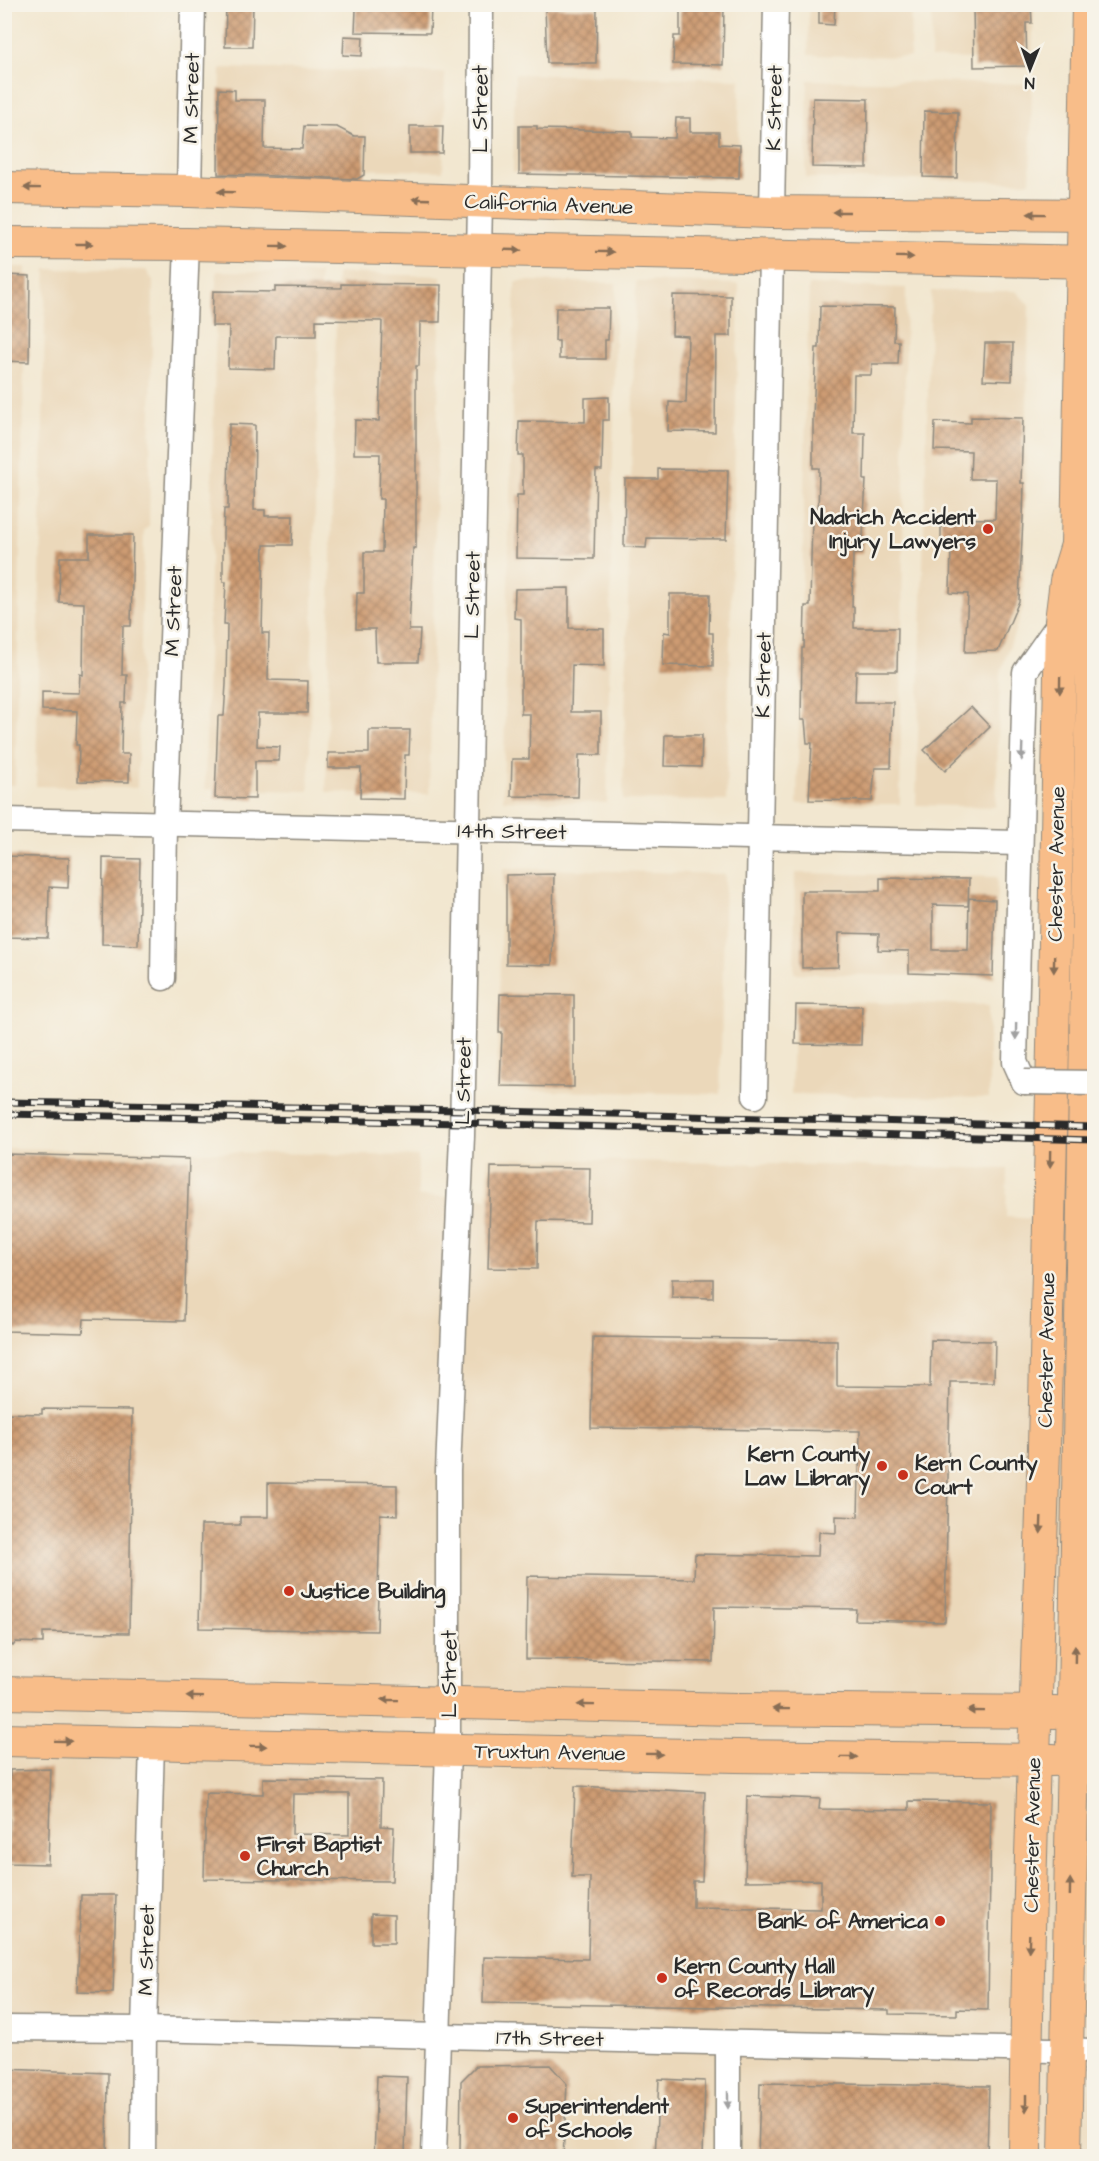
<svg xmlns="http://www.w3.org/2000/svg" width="1099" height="2161" viewBox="0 0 1099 2161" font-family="'Architects Daughter',sans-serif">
<defs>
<pattern id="building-cross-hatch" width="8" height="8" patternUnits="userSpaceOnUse" patternTransform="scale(1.5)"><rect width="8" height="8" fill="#cd9b72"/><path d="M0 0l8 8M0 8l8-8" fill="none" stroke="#a77f5e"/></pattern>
</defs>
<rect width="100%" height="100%" fill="#f7f3e8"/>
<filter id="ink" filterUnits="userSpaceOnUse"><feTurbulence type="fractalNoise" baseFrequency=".0167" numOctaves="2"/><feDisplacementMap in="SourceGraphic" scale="12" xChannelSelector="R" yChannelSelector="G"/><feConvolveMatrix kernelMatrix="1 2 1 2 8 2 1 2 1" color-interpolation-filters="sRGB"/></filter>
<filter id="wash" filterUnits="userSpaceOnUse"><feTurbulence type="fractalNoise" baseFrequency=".008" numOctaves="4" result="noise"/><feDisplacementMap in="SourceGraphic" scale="24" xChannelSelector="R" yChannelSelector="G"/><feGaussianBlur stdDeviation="1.35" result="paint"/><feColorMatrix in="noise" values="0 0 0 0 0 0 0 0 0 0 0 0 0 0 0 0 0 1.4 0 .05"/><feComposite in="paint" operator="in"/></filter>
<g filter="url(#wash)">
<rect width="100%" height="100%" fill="#f2e7d0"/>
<g fill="#ebd8ba">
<polygon points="809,5 911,5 910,57 808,55"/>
<polygon points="932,5 1034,5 1032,60 931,58"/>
<polygon points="221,68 445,73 443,171 219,166"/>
<polygon points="515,74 740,79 737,178 513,172"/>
<polygon points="808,80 1032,84 1030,182 806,178"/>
<polygon points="4,267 26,267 15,785 5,785"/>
<polygon points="46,269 146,270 153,281 149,526 144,531 137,788 36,786"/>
<polygon points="217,271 320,273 309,791 205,789"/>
<polygon points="337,273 441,276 429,794 326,792"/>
<polygon points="521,281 616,283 607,803 503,800 515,283"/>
<polygon points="636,281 739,284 726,801 623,800"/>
<polygon points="809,285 906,288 900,804 797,804"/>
<polygon points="931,291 1016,291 1029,305 1023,608 1000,674 996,807 916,805"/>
<polygon points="503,868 725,874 720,1094 496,1090"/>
<polygon points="795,873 997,877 995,978 794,973"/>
<polygon points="794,1001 989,1005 989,1098 791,1094"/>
<polygon points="5,1148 418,1156 418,1196 487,1198 488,1158 1007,1169 1006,1217 1094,1223 1094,2156 5,2156"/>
</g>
<g id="blocks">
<g fill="url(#building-cross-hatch)" fill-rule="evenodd">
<polygon points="226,4 253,4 252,47 225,47"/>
<polygon points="680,4 724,4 723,65 673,64 674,36 680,36"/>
<polygon points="819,4 835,4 834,25 819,24"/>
<polygon points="973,4 1031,4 1032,23 1026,23 1027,66 974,67"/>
<polygon points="390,6 431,6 430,33 355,32 356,9 390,9"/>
<polygon points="545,7 597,8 596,63 547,63"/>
<polygon points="344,36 363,37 362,56 343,55"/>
<polygon points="219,89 235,90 235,100 265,100 264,148 302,149 304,126 337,127 354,136 365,136 364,175 357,179 218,174"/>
<polygon points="813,98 868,99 867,168 812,167"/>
<polygon points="924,111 958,112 957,178 923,177"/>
<polygon points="676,118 690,118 690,132 719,132 719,144 740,145 739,178 519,174 519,126 537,126 537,129 632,131 632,137 675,138"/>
<polygon points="410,126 443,126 442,153 410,153"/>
<polygon points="4,275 30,276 29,362 4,361"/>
<polygon points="341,284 441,285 440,322 420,322 419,366 416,366 416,548 413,548 409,630 420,630 418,662 376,662 375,629 356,629 357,593 364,593 364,552 382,552 383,499 379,499 380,454 354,454 355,420 379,421 382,321 316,320 316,336 276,336 275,369 228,368 229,326 212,326 213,291 275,292 275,287 341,288"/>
<polygon points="673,295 731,296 731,336 716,336 715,432 668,431 669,402 686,403 688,336 672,335"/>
<polygon points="820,306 895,307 894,341 899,341 898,364 872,364 871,375 854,375 853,433 865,433 864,480 866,480 862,554 853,554 852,607 854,607 854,628 898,628 897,671 856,671 855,702 893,702 891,768 875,768 872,801 809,800 812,743 807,743 805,720 801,720 802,648 804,648 805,606 810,606 812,517 818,518 819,468 813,468 813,417 816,348 819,348"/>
<polygon points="556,308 609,308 608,340 605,340 605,359 559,359 559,341 555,341"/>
<polygon points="985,343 1013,343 1012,381 983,380"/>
<polygon points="609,397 609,420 603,420 602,470 596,470 594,559 516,558 517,495 523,495 523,455 518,455 519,421 585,422 585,398"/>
<polygon points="971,417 1023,418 1021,483 1024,483 1023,519 1019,601 998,651 965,652 968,594 950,593 951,544 941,544 941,518 995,519 996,479 970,479 971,451 934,450 935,422 971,423"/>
<polygon points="229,424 255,425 254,510 265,510 265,516 293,516 292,545 264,545 262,633 269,633 268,680 308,681 307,713 258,713 257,746 280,747 279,761 255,761 255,799 215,798 218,716 224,716 226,684 227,624 224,624 226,582 223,582 223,533 224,509 228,509"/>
<polygon points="658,469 728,470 726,539 647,538 646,548 624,547 625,479 658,479"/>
<polygon points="89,535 133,535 131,626 123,626 122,675 127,675 126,703 122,703 121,754 129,754 129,782 78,781 79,745 76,745 77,711 42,710 42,692 79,693 80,674 83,675 84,603 59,602 60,557 89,557"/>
<polygon points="569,588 569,628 604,629 604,666 572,665 571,712 601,712 601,755 579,755 578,797 511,796 512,759 529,759 530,714 521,714 521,619 514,618 515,589"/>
<polygon points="670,594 710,594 709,633 713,633 713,666 663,665 664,632 670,633"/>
<polygon points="971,707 990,727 945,771 924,750"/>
<polygon points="369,730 410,730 409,755 405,755 404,799 360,798 361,768 328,768 328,753 369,753"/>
<polygon points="665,735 702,735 701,767 664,766"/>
<polygon points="4,856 69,858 68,888 49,887 48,938 4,937"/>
<polygon points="103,858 140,859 138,945 102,944"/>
<polygon points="554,874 552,965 506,964 506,875"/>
<polygon points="880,878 969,879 968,906 933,905 933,950 968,950 969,898 995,900 993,976 909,973 909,951 878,950 879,934 839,933 838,967 802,968 802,891 880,891"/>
<polygon points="500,994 574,995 574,1087 500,1086 502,1032 499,1032"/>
<polygon points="796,1005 862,1006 861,1045 795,1044"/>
<polygon points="4,1154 189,1159 184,1321 84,1319 83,1333 4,1331"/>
<polygon points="491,1167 590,1168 589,1222 538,1221 537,1269 488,1268"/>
<polygon points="672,1279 713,1279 713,1298 672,1297"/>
<polygon points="593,1337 837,1340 837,1386 930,1387 931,1340 995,1341 994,1382 950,1382 945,1622 855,1620 856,1609 714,1607 713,1662 526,1659 527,1576 694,1579 695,1554 818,1556 819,1532 836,1533 836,1516 858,1517 860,1431 591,1428"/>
<polygon points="42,1409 132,1410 129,1633 43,1632 43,1643 16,1642 13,1646 9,1642 4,1642 4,1413 42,1414"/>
<polygon points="268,1483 397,1485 397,1515 380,1514 377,1631 199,1628 201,1525 240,1525 240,1517 268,1517"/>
<polygon points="51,1769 48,1864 8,1863 10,1770"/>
<path d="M263,1778L382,1780L381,1826L394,1827L392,1881L204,1879L206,1793L263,1794ZM293,1794H349V1835L292,1834Z"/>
<polygon points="575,1786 705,1792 702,1881 693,1881 693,1907 821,1909 821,1880 745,1881 747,1796 820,1799 819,1809 909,1810 909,1801 991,1802 988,2010 957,2009 957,2015 889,2014 889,2010 483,2003 484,1957 588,1959 590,1877 572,1877"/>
<polygon points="81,1895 116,1895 113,1993 77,1992"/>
<polygon points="371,1914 394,1915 394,1943 371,1943"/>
<polygon points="550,2065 567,2084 563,2157 464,2157 460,2151 461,2081 476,2066"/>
<polygon points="4,2069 108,2073 107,2157 4,2157"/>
<polygon points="377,2076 407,2077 405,2157 374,2157"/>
<polygon points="659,2079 705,2081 703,2157 655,2157"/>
<polygon points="760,2083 989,2086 987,2157 758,2157"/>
</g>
</g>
</g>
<g filter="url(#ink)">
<use href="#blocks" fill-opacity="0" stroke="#8e897e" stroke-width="1.5"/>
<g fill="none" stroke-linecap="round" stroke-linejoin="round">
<g stroke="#8e897e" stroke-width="27">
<g id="minor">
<polyline points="189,191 193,4"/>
<polyline points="772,212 776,4"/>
<polyline points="4,820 1019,843"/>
<polyline points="163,978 165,824 187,244"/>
<polyline points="1024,1082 1015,1062 1025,672 1061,621"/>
<polyline points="755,1096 771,254"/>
<polyline points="4,2028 144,2029 1094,2051"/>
<polyline points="143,2156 144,2029 152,1743"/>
<polyline points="434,2156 448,1750 448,1471 462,1136 480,202 481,4"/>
<polyline points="728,2156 728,2043"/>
</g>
</g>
<g stroke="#8e897e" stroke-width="34">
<g id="major">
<polyline points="4,188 189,191 770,212 1094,215"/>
<polyline points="4,243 187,244 1094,262"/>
<polyline points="4,1693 736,1709 1055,1712"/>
<polyline points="4,1740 736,1756 1053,1760"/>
<path d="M1025,2156C1027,1920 1037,1683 1044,1447C1052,1172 1055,896 1061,621L1066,581L1077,545L1088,4"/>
<polyline points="1065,2156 1079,1444 1092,671 1088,579 1077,545"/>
</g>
</g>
<use href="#minor" stroke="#fff" stroke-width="24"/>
<use href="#major" stroke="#f8bd89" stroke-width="32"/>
<g stroke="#2b2b2b" stroke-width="7">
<g id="rail">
<polyline points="4,1102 463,1110 1094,1127"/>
<polyline points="4,1114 462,1123 1094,1140"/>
</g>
</g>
<use href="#rail" stroke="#f7f3e8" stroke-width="4.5" stroke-dasharray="14" stroke-linecap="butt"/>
<g stroke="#8e897e" stroke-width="27" stroke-linecap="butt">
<polyline id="minor-bridge" points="1024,1082 1094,1083"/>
</g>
<use href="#minor-bridge" stroke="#fff" stroke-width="24"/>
</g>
<defs><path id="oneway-solid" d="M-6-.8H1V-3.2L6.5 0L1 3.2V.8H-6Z" transform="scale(1.5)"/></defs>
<g fill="#876d55">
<use href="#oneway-solid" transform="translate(32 188) rotate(-179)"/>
<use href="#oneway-solid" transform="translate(226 192) rotate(-178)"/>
<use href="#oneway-solid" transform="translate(421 199) rotate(-178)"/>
<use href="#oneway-solid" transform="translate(841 212) rotate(-180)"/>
<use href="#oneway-solid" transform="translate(1036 214) rotate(-179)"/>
<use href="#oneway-solid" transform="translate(84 244)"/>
<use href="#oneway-solid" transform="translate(279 246) rotate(1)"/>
<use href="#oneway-solid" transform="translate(513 250) rotate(2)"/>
<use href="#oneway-solid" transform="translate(605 252) rotate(1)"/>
<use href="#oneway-solid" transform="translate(905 257) rotate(1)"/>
<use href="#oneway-solid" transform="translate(1060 685) rotate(91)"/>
<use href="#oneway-solid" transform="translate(1054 964) rotate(91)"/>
<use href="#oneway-solid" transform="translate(1050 1159) rotate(91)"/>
<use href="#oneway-solid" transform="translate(1041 1525) rotate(92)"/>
<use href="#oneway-solid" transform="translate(1075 1654) rotate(-89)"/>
<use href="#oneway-solid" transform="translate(195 1697) rotate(-179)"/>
<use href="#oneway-solid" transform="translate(390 1700) rotate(-179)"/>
<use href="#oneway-solid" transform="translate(586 1705) rotate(-179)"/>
<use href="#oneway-solid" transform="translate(781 1709) rotate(-179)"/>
<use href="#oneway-solid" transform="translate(976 1711) rotate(-179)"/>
<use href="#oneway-solid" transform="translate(63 1741) rotate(1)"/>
<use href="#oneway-solid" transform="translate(258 1746) rotate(1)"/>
<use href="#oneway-solid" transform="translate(654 1754) rotate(1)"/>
<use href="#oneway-solid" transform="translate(849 1757) rotate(1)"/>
<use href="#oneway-solid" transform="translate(1070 1887) rotate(-89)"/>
<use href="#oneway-solid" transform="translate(1029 1943) rotate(92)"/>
<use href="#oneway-solid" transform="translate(1026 2103) rotate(90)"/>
</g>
<g fill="#a0a0a0">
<use href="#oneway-solid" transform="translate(1022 752) rotate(92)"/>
<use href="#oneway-solid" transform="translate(1016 1031) rotate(91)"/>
<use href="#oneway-solid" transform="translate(728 2100) rotate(90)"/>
</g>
</g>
<g fill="#c8321e" stroke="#f7f3e8" stroke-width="2">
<circle cx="988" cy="529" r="6"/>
<circle cx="882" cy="1466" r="6"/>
<circle cx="903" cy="1475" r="6"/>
<circle cx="289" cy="1591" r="6"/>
<circle cx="245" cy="1856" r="6"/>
<circle cx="940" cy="1921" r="6"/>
<circle cx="662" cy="1978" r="6"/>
<circle cx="513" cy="2118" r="6"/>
</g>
<g text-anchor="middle" stroke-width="5" stroke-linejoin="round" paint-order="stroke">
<g font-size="21" fill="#2b2b2b" stroke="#f7f3e8">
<text transform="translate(191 98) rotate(-89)" y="7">M Street</text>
<text transform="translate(774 108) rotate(-89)" y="7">K Street</text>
<text transform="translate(480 109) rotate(-90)" y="7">L Street</text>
<text transform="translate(549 204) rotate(2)" y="7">California Avenue</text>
<text transform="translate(472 595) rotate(-89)" y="7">L Street</text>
<text transform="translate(173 611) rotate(-88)" y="7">M Street</text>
<text transform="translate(763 675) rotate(-89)" y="7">K Street</text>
<text transform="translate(512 831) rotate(1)" y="7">14th Street</text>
<text transform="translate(1056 864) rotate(-89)" y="7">Chester Avenue</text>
<text transform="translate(463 1081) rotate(-89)" y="7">L Street</text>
<text transform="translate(1046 1350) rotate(-89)" y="7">Chester Avenue</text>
<text transform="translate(449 1674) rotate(-90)" y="7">L Street</text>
<text transform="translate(550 1752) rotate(1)" y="7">Truxtun Avenue</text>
<text transform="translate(1032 1835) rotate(-89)" y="7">Chester Avenue</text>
<text transform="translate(146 1950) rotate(-89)" y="7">M Street</text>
<text transform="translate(550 2038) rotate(1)" y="7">17th Street</text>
</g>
<g font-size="21" font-weight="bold" fill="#2b2b2b" stroke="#f7f3e8" text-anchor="start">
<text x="976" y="524" text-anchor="end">Nadrich Accident<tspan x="976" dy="24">Injury Lawyers</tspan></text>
<text x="870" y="1461" text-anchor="end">Kern County<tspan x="870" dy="24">Law Library</tspan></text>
<text x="915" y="1470">Kern County<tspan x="915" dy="24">Court</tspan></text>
<text x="301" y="1598">Justice Building</text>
<text x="257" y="1851">First Baptist<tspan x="257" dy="24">Church</tspan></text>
<text x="928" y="1928" text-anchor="end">Bank of America</text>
<text x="674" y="1973">Kern County Hall<tspan x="674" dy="24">of Records Library</tspan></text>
<text x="525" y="2113">Superintendent<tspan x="525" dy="24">of Schools</tspan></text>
</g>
</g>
<rect width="1099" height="2161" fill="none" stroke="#f7f3e8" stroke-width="24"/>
<g transform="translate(1030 69) rotate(181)" stroke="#f7f3e8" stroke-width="4.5" paint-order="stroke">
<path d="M0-4.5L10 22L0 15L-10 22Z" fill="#2b2b2b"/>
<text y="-9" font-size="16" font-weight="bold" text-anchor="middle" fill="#2b2b2b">N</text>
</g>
</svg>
